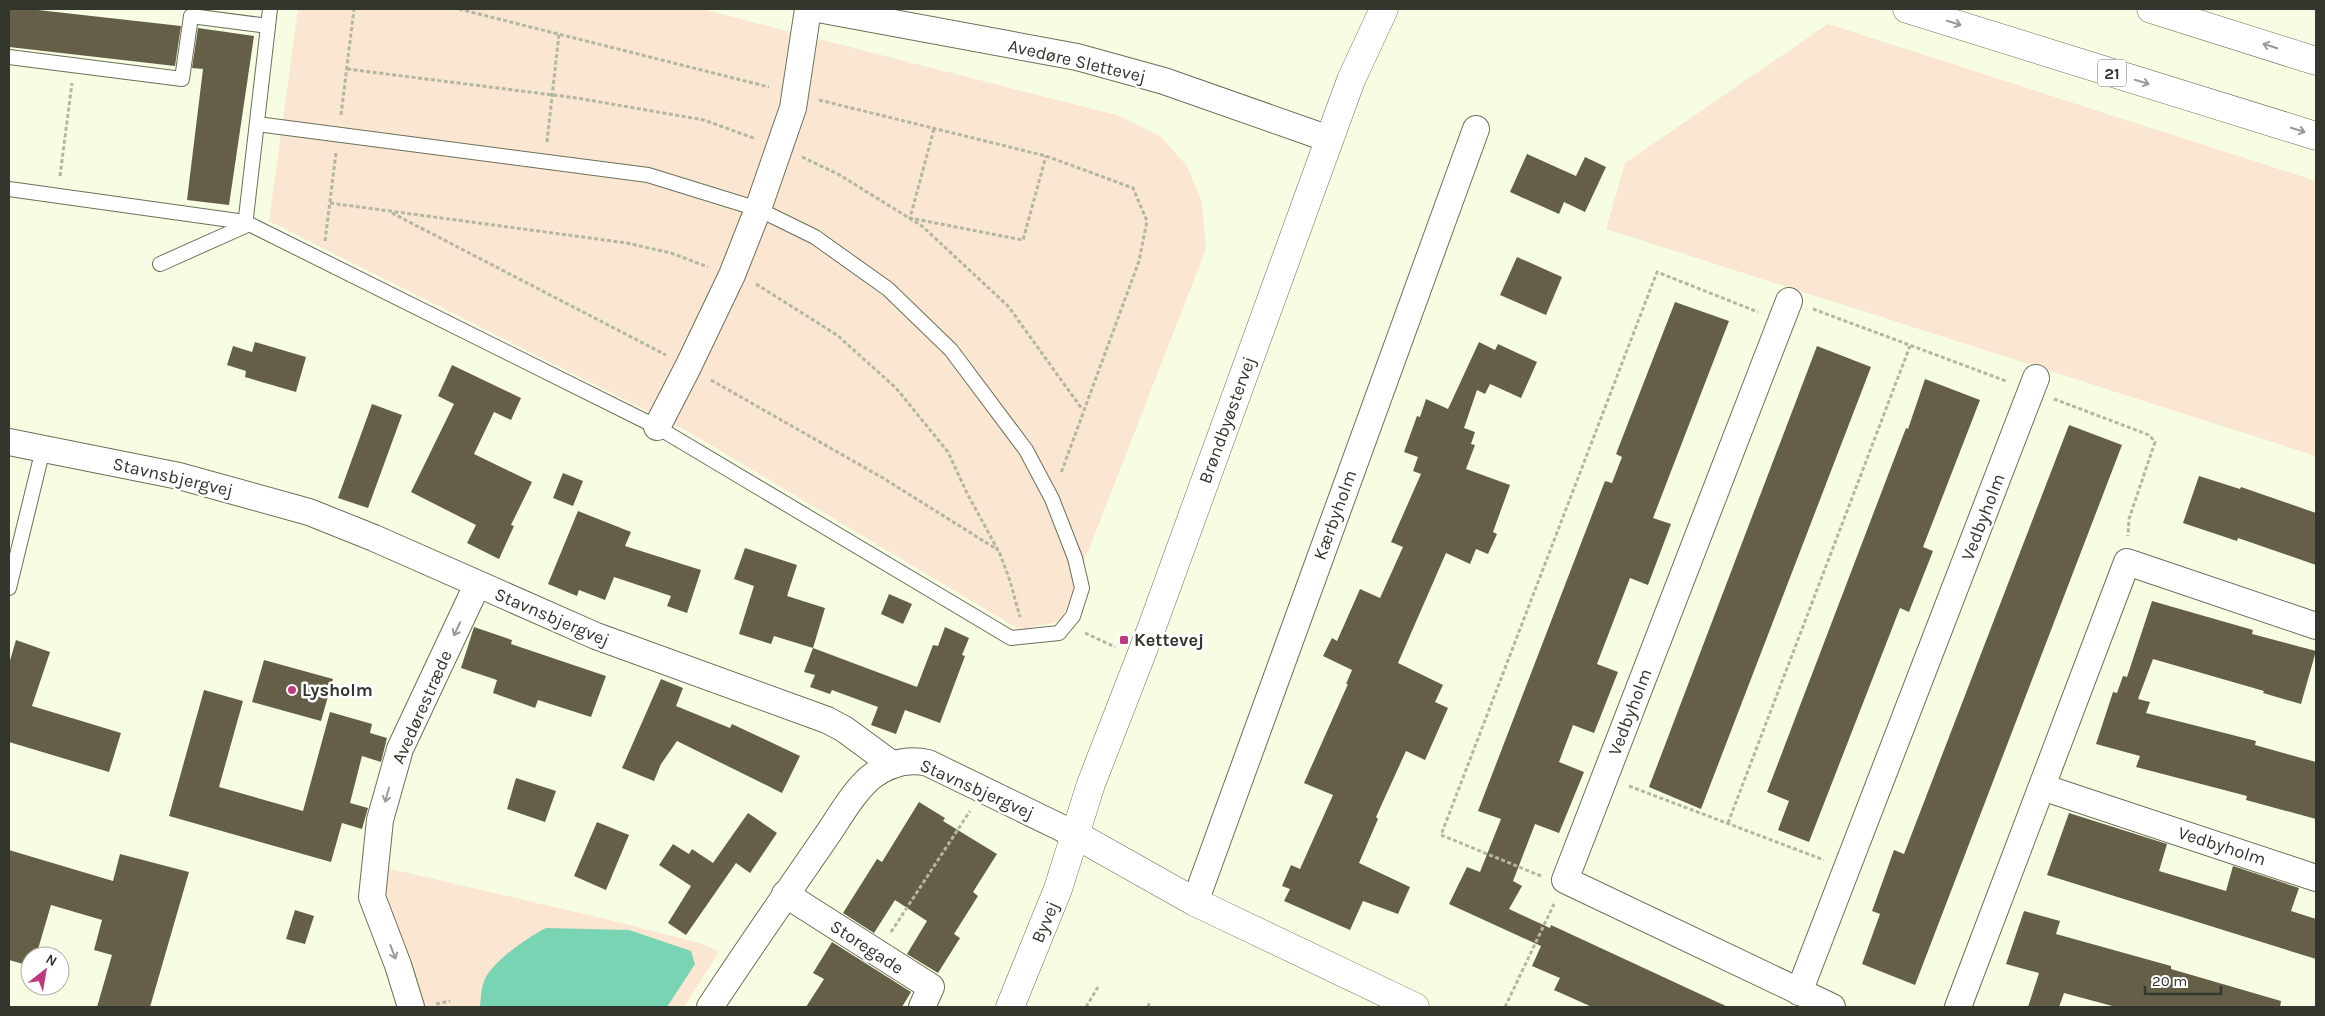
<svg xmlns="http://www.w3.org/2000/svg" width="2325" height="1016" viewBox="0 0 2325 1016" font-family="Karla,sans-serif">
<rect width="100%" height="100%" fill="#f7fde3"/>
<g fill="#fae6d1">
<polygon points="298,9 701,9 1120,116 1160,136 1187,166 1202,203 1206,249 1061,621 1020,630 687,431 269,221"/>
<polygon points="1828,24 2316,181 2316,456 1606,229 1625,163"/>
<polygon points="383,867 622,923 703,944 719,952 684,1007 421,1007 382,889"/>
</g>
<path fill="#78d4b2" d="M546,928L629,930L691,951L695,964L667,1007H480C481,997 481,986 486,977C496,959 527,938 546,928Z"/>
<g fill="#665f48">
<polygon points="9,9 29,9 181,26 175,66 9,47"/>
<polygon points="198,28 254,36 229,205 187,200 203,69 192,68"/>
<polygon points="1527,154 1576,176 1585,157 1606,167 1585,212 1564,202 1559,214 1510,192"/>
<polygon points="1517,257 1562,277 1546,315 1500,295"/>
<polygon points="1675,302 1729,321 1653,518 1671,524 1648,585 1630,578 1597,664 1618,672 1594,733 1573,725 1559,762 1584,772 1559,833 1535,824 1513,881 1522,886 1509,909 1550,928 1551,925 1728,1007 1592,1007 1554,990 1560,978 1532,966 1541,946 1449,904 1467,867 1480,872 1501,819 1478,811 1605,481 1612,483 1622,457 1616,454"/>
<polygon points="255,342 306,357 296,392 245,377 246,371 227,365 233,346 252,352"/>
<polygon points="1479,342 1495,350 1498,344 1537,362 1521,398 1490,384 1485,394 1477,390 1464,428 1475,432 1471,444 1475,445 1466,469 1510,485 1493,532 1497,534 1488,554 1476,549 1470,564 1446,553 1398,663 1443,685 1435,702 1448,708 1425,760 1406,751 1376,817 1378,819 1359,863 1410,887 1398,914 1363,901 1350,930 1284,901 1290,889 1282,886 1291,865 1300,869 1333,795 1304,783 1348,684 1346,684 1352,670 1323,656 1332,638 1337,641 1360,589 1380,598 1403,547 1391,542 1421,474 1413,471 1418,457 1404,452 1417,416 1420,417 1426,399 1448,409"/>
<polygon points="1817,346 1871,367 1701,809 1649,787"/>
<polygon points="452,365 521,398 511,420 494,412 474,454 532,482 511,525 514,526 499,559 467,543 476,525 411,492 454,404 438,396"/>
<polygon points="1925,379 1980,400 1923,547 1933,551 1909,612 1900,608 1809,842 1778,830 1789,801 1767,792 1906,428 1908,429"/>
<polygon points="372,404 402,415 368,508 338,498"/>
<polygon points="2069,425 2122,445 1915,985 1862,964 1880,914 1872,911 1894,850 1904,854"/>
<polygon points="563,473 583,481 573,506 553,498"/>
<polygon points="2199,476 2240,489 2241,487 2316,513 2316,565 2238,538 2237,541 2183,523"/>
<polygon points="578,511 631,532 625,546 701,570 687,613 667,606 671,596 614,577 605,600 579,590 577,596 548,584"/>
<polygon points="745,548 797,565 787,596 825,608 813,648 774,636 771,644 739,634 754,586 734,579"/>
<polygon points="889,594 912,604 903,624 881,614"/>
<polygon points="2152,601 2253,630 2252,634 2316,651 2301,704 2263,693 2264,691 2153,659 2138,699 2150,702 2146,713 2256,741 2255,745 2316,762 2316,819 2246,800 2247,796 2136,767 2140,756 2096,744 2113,692 2117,693 2123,676 2127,677"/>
<polygon points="474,627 512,640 511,644 606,676 591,717 538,700 535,708 493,693 497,680 461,668"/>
<polygon points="945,627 969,638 962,655 965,656 940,723 905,710 896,734 871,725 878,707 832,690 830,694 810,687 815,675 804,672 813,648 917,687 933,645 938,646"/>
<polygon points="16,640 50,652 32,706 121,733 109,772 9,742 9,664"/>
<polygon points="264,660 333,679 321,721 252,702"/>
<polygon points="661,679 683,688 676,706 730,728 732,724 800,756 782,793 677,741 661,764 654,781 622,768"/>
<polygon points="204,690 243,701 219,787 303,811 330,712 372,724 370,733 387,738 381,762 362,756 350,803 368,808 362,829 342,823 331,862 169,816"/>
<polygon points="516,778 556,791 545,822 507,809"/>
<polygon points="919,802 945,818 943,821 997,854 973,892 978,896 954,934 960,938 938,973 907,954 927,921 895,900 874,933 843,913 877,859 882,862"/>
<polygon points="748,813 777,833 750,873 736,863 686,935 668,923 691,886 659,865 673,844 689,854 692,849 713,863"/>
<polygon points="2069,813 2167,844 2159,871 2226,891 2233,866 2299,888 2291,911 2316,919 2316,959 2047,875"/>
<polygon points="597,822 629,835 606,890 574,876"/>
<polygon points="9,850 113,881 120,854 189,872 150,1007 97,1007 112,955 94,950 102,920 51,905 36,956 30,956 30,966 9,960"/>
<polygon points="295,910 314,916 305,944 286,939"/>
<polygon points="2024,911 2060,921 2056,934 2171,966 2171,969 2281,1001 2280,1007 2116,1007 2064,993 2059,1007 2028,1007 2039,973 2006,964"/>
<polygon points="832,942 911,992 902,1007 806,1007 824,979 813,973"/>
</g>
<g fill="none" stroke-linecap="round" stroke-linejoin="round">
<g stroke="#6b7059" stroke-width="16">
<g id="lane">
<polyline points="9,57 182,79 191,16 268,26"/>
<polyline points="9,189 245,222 657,427 1011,638 1059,633 1073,616 1082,588 1075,558 1052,499 1026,450 951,350 888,289 815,237 758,209 648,175 257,124"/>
<polyline points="160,264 245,226 270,9"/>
<polyline points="9,588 43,449"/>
</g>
</g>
<g stroke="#6b7059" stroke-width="28">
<g id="street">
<polyline points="818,9 1077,57 1164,81 1329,139"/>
<polyline points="1789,301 1565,880 1832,1007"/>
<polyline points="657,427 688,367 732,275 758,209 793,108 808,9"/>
<polyline points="9,442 179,476 309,512 374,538 596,636 827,720 844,729 893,765"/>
<polyline points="2042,787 2316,878"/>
<polyline points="785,894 931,987 922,1007"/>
<polyline points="1195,902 1476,129"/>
<polyline points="1799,992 2036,378"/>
<polyline points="411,1007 398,965 372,897 380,820 400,749 477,585"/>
<path d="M710,1007C747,951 785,896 823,841C838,820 852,793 871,777C888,764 907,758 928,763L1076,835"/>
<polyline points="1958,1007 2127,562 2316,626"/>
</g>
</g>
<g stroke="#6b7059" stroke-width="29">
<g id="secondary">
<polyline points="1076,835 1195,902 1415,1007"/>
<polyline points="1010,1007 1058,889 1091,784 1152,627 1351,80 1384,9"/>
</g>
</g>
<g stroke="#6b7059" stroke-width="29">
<g id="highway">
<polyline points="1907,9 2316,136"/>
<polyline points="2151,9 2316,61"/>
</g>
</g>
<g stroke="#b2b7a3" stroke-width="3" stroke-dasharray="4 2.5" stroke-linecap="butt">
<polyline points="459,9 769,87"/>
<polyline points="347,69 577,98 704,120 756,139"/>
<polyline points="819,100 1046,156 1133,188 1147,221 1139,261 1061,473"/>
<polyline points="341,115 354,9"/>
<polyline points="934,129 910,218 1023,240 1046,156"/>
<polyline points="547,142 559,34"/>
<polyline points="802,157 838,174 922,226 1008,306 1082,409"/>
<polyline points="60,176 72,83"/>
<polyline points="330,203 627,243 671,253 708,267"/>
<polyline points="392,213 666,355"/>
<polyline points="325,241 336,153"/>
<polyline points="756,284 837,335 896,388 948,452 967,493 1000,554 1010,581 1020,617"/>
<polyline points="1813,309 2006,381"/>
<polyline points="711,380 883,478 998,550"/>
<polyline points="2054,399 2149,435 2155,442 2129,519 2128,536"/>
<polyline points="1085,633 1115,647"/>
<polyline points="1629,786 1824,860"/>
<polyline points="1728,823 1910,346"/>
<polyline points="1541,876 1441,835 1657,272 1758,312"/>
<polyline points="891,932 970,811"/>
<polyline points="436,1004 450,1001"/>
<polyline points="1086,1007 1098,987"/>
<polyline points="1148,1007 1150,1001"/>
<polyline points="1505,1007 1554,904"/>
</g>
<use href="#lane" stroke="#fff" stroke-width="14"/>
<use href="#street" stroke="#fff" stroke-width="26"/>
<use href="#secondary" stroke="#fff" stroke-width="28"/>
<use href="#highway" stroke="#fff" stroke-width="28"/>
</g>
<defs><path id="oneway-shaft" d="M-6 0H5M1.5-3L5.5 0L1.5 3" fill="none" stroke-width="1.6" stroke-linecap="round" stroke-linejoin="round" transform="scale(1.25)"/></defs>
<g stroke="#999a96">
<use href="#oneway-shaft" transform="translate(1954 23) rotate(17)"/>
<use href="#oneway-shaft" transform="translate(2270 46) rotate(-162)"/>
<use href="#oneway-shaft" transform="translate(2142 82) rotate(17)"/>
<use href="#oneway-shaft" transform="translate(2298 130) rotate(17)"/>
<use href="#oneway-shaft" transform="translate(457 629) rotate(115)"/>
<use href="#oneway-shaft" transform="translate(387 795) rotate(105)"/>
<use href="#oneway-shaft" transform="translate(393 952) rotate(69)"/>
</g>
<g fill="#be397d" stroke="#fff" stroke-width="2">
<rect x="1119" y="635" width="10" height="10" rx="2.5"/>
<circle cx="292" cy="690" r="5"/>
</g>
<g text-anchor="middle" stroke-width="5" stroke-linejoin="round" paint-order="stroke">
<rect fill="#fff" stroke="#70726b" stroke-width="1" x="2098" y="59.5" width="28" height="27" rx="4"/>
<g font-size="16" font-weight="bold" fill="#33362c">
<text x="2112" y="79">21</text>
</g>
<g font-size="18" fill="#33362c" stroke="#fff">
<text transform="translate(1077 61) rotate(13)" y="6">Avedøre Slettevej</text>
<text transform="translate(1227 420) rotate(-70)" y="6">Brøndbyøstervej</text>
<text transform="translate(173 477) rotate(13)" y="6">Stavnsbjergvej</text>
<text transform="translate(1335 515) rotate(-70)" y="6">Kærbyholm</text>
<text transform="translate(1983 517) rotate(-69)" y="6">Vedbyholm</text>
<text transform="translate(552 617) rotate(23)" y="6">Stavnsbjergvej</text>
<text transform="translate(422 707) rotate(-66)" y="6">Avedørestræde</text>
<text transform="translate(1630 712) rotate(-69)" y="6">Vedbyholm</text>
<text transform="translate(977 789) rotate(24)" y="6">Stavnsbjergvej</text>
<text transform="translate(2222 846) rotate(18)" y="6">Vedbyholm</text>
<text transform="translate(1045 922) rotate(-67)" y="6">Byvej</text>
<text transform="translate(867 947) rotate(33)" y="6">Storegade</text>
</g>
<g font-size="18" font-weight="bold" fill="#33362c" stroke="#fff" text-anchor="start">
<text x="1134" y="646">Kettevej</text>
<text x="302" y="696">Lysholm</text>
</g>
</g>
<rect width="2325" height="1016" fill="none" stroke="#33362c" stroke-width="20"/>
<g transform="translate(45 971) rotate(31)"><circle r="24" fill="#ffffff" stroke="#adafab"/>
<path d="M0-4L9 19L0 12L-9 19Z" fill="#be397d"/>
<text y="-8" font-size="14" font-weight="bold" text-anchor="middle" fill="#33362c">N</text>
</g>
<path d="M2145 986v8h76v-8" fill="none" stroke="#33362c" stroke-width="2.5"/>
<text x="2152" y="986" font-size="15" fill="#33362c" stroke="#ffffff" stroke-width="4" paint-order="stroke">20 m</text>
</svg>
